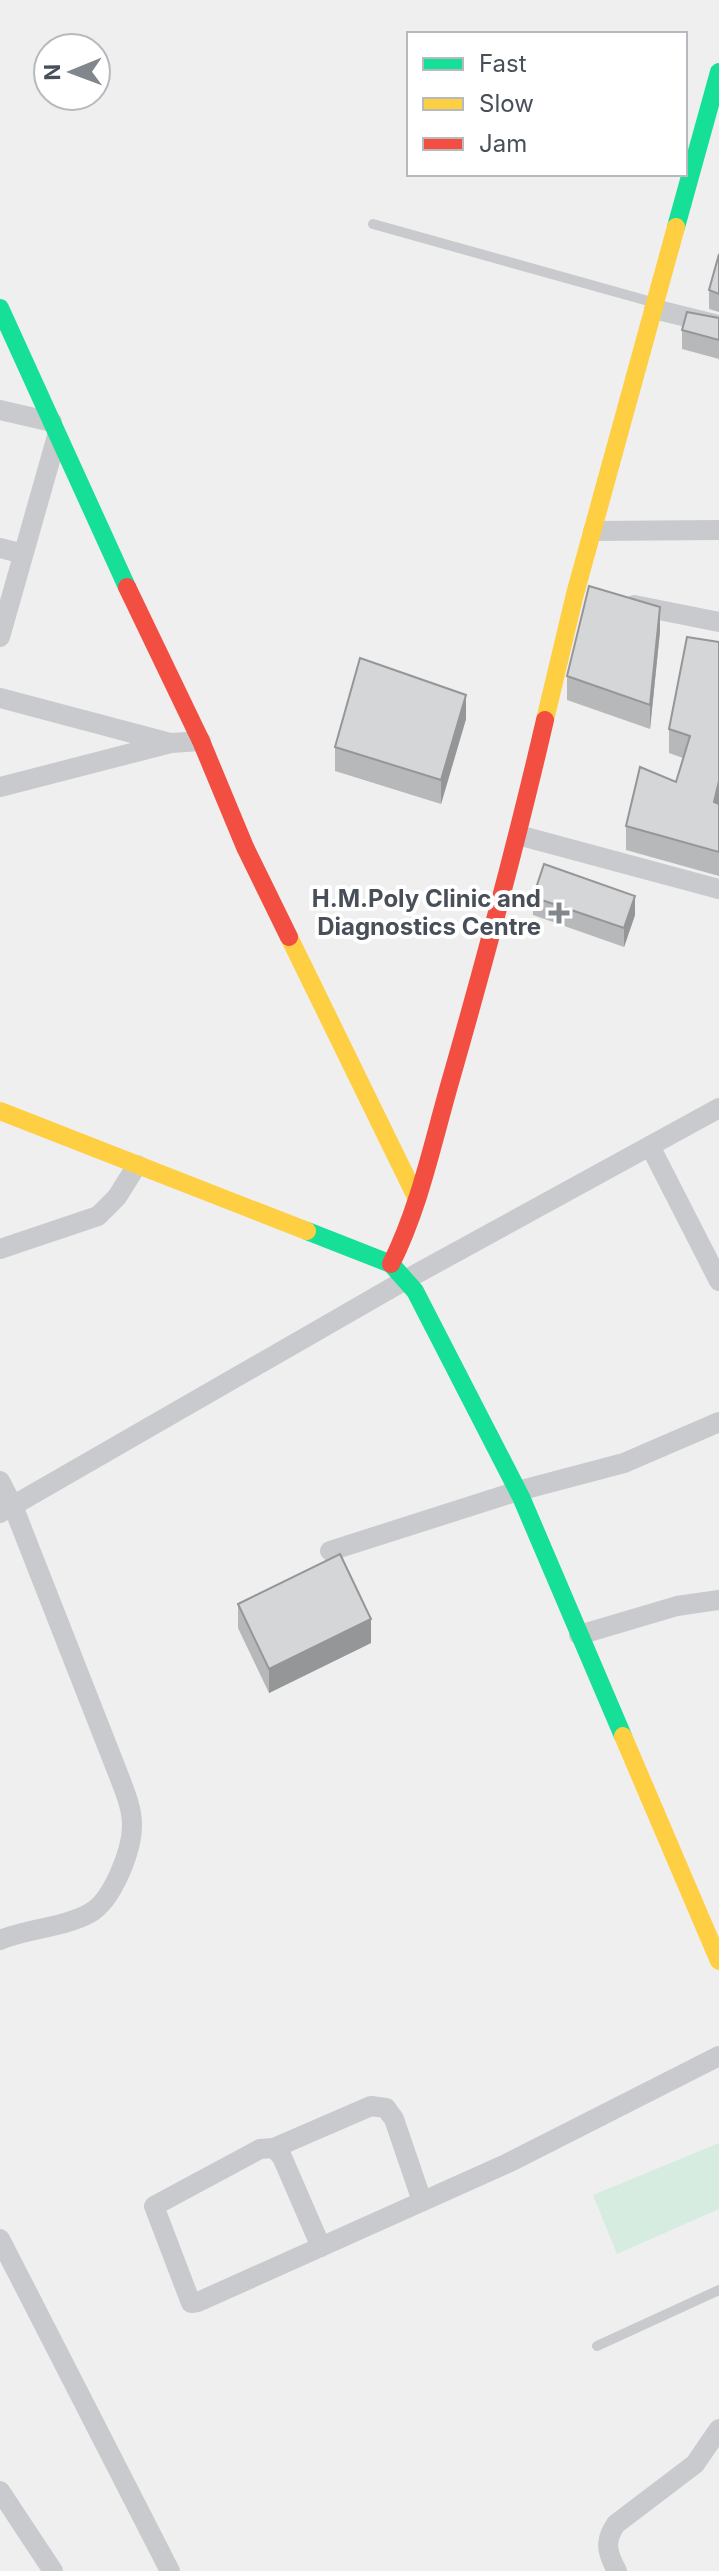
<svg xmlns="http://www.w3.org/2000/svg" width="719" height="2571" viewBox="0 0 719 2571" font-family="Inter,sans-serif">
<rect width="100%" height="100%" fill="#efefef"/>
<polygon fill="#d6ece1" points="719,2143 719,2209 617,2254 593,2195"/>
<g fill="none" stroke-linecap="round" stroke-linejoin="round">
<g stroke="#c9cacd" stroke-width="10">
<polyline points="373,224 652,302"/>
<polyline points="597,2346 719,2290"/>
</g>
<g stroke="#c9cacd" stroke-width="20">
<polyline points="654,309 719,325"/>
<polyline points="0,410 52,422"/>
<polyline points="593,531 719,530"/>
<polyline points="0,548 23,554"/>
<polyline points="634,605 719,622"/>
<polyline points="0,637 57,436"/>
<polyline points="0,698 170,743"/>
<polyline points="0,787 171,743 201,741"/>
<polyline points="518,835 719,889"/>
<polyline points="650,1146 719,1281"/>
<polyline points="0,1249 98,1216 117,1197 137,1165"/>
<path d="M0,1481L13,1506L119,1776C125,1792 132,1808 132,1825C132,1850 113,1900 90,1913C63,1928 28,1928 0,1940"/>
<polyline points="0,1513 407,1279 719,1108"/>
<polyline points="330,1551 518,1491 624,1463 719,1422"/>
<polyline points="579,1635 677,1606 719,1600"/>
<polyline points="274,2148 371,2106 386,2108 394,2119 422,2201"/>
<polyline points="0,2239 170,2571"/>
<polyline points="321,2247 282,2157 274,2148 260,2149 154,2206 191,2303 198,2302 508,2163 719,2056"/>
<polyline points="0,2491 53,2571"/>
<path d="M617,2571C607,2553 604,2541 616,2524L695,2464L719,2429"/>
</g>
<g stroke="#16e098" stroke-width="18">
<polyline points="676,227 719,72"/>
<polyline points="0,308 127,587"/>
<polyline points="307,1231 391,1264 415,1291 521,1497 623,1736"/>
</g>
<g stroke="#ffcf43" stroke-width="18">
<polyline points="545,720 575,594 676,227"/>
<polyline points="289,937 417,1199"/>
<polyline points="0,1111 307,1231"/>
<polyline points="623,1736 719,1961"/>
</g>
<g stroke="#f24e42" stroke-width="18">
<polyline points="127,587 201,741 245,847 289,937"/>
<path d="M391,1264C420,1206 433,1141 451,1079C485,960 517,841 545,720"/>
</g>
</g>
<g fill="#b7b8ba">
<polygon points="719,254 719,312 709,309 709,290"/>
<polygon points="719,318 719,359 682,349 682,330"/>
<polygon points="660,631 650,729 567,700 567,676"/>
<polygon points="719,642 719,876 626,850 626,826 676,782 683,758 669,753 669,729"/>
<polygon points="466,719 441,804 335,771 335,747"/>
<polygon points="533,897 635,915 624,947 533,915"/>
<polygon points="238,1604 371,1643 269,1693 238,1628"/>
</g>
<g fill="#959697">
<polygon points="660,607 660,631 650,729 650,705"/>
<polygon points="466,695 466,719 441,804 441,780"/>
<polygon points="719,781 719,805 714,802"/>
<polygon points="635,896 635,915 624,947 624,928"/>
<polygon points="371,1619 371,1643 269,1693 269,1669"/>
</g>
<g fill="#d5d6d8" stroke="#959697" stroke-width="2">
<polygon points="719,254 719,294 709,290"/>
<polygon points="687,312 719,318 719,340 682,330"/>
<polygon points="589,586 660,607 650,705 567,676"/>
<polygon points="687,637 719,642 719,781 714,802 719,804 719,852 626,826 640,767 676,782 690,736 669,729"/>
<polygon points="360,658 466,695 441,780 335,747"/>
<polygon points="544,864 635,896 624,928 533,897"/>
<polygon points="340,1554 371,1619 269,1669 238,1604"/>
</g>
<path fill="#82878e" stroke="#fff" stroke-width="3" d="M555 901h8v8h8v8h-8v8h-8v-8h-8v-8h8z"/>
<g text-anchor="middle" stroke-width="8" stroke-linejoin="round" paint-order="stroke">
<g font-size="24" font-weight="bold" fill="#484f59" stroke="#fff" text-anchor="end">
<text x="541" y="907">H.M.Poly Clinic and<tspan x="541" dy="28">Diagnostics Centre</tspan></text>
</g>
</g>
<rect x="407" y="32" width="280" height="144" fill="#ffffff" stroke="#b6b9bd" stroke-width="2"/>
<rect x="423" y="58" width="40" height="12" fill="#16e098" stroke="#b6b9bd" stroke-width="2"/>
<text x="479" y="72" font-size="24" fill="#484f59">Fast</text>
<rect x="423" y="98" width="40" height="12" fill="#ffcf43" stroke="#b6b9bd" stroke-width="2"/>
<text x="479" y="112" font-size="24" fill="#484f59">Slow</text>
<rect x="423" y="138" width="40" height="12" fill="#f24e42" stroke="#b6b9bd" stroke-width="2"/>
<text x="479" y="152" font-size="24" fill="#484f59">Jam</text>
<g transform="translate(72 72) rotate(269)"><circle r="38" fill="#ffffff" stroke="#b6b9bd" stroke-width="2"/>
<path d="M0-6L14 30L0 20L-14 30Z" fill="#82878e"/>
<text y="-12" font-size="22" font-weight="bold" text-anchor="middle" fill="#484f59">N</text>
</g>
</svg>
